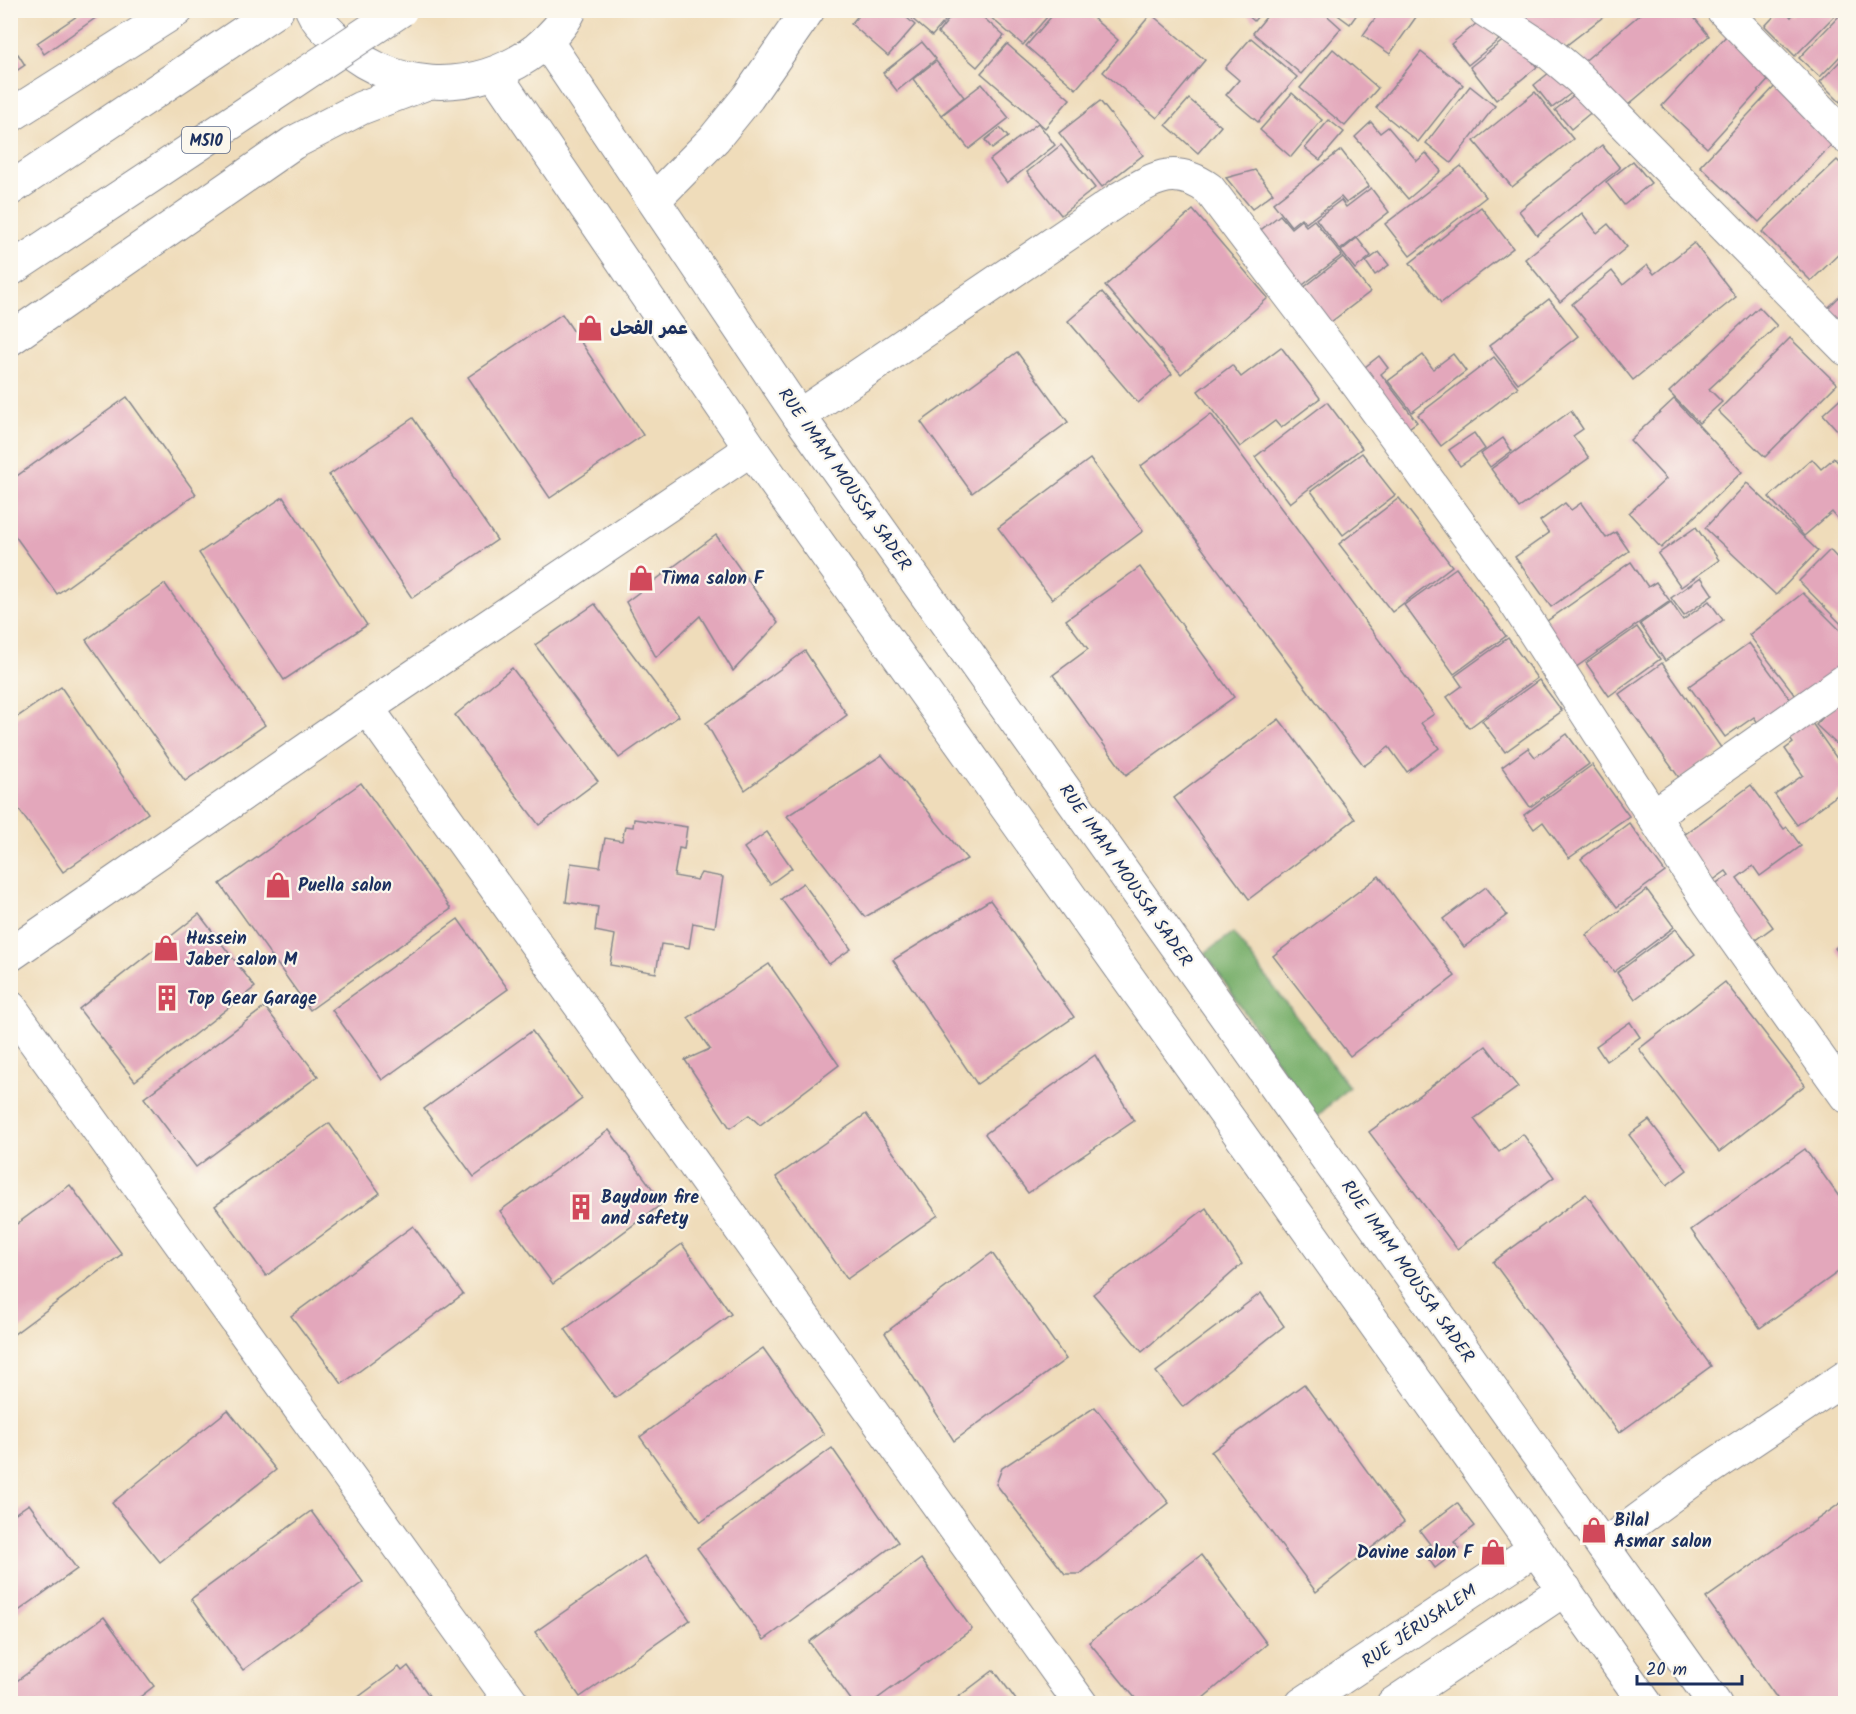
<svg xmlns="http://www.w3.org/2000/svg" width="1856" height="1714" viewBox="0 0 1856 1714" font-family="Kalam,'Playpen Sans Arabic',sans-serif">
<rect width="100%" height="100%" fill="#fbf7ec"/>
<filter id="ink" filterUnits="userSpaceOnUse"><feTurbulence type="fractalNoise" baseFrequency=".0167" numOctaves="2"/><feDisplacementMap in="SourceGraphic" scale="12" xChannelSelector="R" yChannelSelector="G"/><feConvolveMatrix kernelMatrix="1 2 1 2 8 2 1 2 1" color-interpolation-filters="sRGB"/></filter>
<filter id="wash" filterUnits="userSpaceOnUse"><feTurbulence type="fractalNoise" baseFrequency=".008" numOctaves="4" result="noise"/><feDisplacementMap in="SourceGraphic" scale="24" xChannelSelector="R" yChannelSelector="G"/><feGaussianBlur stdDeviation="1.35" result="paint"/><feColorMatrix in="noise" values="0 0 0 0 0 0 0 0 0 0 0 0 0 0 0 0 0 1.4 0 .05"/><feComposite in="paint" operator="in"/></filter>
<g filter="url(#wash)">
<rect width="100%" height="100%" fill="#efdcba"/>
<polygon fill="#7bb16e" stroke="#4b7066" stroke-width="1.5" points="1233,933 1349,1087 1315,1118 1205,953"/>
<g id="blocks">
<g fill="#e3a7bb">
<polygon points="86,10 107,10 44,54 37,43"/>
<polygon points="863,10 898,10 915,25 888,56 851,24"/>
<polygon points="902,10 944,10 950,15 932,36"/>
<polygon points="956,10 975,10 1004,36 977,67 938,33"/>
<polygon points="982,10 1053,10 1023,45"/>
<polygon points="1057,10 1084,10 1118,40 1076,89 1026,46"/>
<polygon points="1242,10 1263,10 1254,21"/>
<polygon points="1272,10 1321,10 1341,28 1301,74 1253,33"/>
<polygon points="1331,10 1360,10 1350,24"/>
<polygon points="1381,10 1421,10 1390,54 1363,35"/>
<polygon points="1499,10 1612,10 1555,54"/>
<polygon points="1645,10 1688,10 1709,36 1621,111 1581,64"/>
<polygon points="1780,10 1785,10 1791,17 1797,10 1840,10 1795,56 1765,26"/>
<polygon points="1151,14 1205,60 1157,118 1103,72"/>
<polygon points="1841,14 1845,18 1845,51 1820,77 1799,58"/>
<polygon points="1482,19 1499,40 1468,65 1451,44"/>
<polygon points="1510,35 1537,67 1496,100 1470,67"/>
<polygon points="1727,35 1772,76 1707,148 1662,106"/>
<polygon points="1251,38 1297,77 1258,122 1226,95 1239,80 1225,68"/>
<polygon points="922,42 936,59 897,91 883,73"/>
<polygon points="1007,44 1070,99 1045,128 981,73"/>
<polygon points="1333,49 1378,88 1345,126 1300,88"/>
<polygon points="1421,52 1463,85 1418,142 1376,108"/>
<polygon points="18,54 25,65 10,75 10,59"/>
<polygon points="1845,56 1845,96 1840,102 1820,82"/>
<polygon points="936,61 964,97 941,115 913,79"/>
<polygon points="1555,68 1574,91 1552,108 1534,85"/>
<polygon points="982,84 1009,118 969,149 942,115"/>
<polygon points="1777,84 1836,140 1759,222 1700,166"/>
<polygon points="1470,86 1495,106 1451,163 1426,143"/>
<polygon points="1579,91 1594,110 1571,129 1555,110"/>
<polygon points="1535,92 1573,139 1512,187 1474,141"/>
<polygon points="1292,93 1322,120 1291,157 1260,130"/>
<polygon points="1189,99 1221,126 1198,153 1166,125"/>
<polygon points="1100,101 1143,155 1102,187 1059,133"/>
<polygon points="1329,120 1344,132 1320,160 1305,148"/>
<polygon points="1371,122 1380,133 1388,127 1417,161 1426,153 1441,171 1408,199 1355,137"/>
<polygon points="1038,123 1055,145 1007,183 990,160"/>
<polygon points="1000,128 1008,137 992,149 985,140"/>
<polygon points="1061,145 1095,188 1061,215 1027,172"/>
<polygon points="1602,145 1620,168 1537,235 1519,211"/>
<polygon points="1341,150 1369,186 1346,203 1341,197 1306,223 1301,218 1291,226 1273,203"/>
<polygon points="1837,160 1845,168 1845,248 1811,281 1762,232"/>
<polygon points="1633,161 1651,183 1624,205 1606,182"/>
<polygon points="1461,166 1486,197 1410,256 1385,224"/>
<polygon points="1255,170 1273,193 1252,209 1226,178"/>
<polygon points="1371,188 1389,212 1340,250 1316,219 1341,200 1346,207"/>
<polygon points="1481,207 1513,248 1441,303 1410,263"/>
<polygon points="1193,210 1268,298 1181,374 1105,286"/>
<polygon points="1582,213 1597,233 1608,224 1627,247 1560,302 1525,259"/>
<polygon points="1280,215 1291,228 1301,220 1306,226 1314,220 1342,255 1291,294 1249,239"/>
<polygon points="1357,238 1371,256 1355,269 1341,251"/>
<polygon points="1694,243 1736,297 1633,380 1572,304 1612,271 1623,285 1647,265 1654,274"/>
<polygon points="1379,252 1389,265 1375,275 1366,262"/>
<polygon points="1343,257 1370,292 1319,331 1293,296"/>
<polygon points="1845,291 1845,338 1822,314"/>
<polygon points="1102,292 1172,374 1138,403 1068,321"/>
<polygon points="1549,299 1578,336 1518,383 1489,346"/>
<polygon points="1759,307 1777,326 1709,389 1722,402 1699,423 1669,392"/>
<polygon points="562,314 643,435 550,498 468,377"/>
<polygon points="1790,338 1837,384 1765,457 1718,411"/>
<polygon points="1281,347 1320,398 1281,428 1275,421 1240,447 1198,391 1232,365 1241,377"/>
<polygon points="1017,352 1068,422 972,493 921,422"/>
<polygon points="1453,354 1466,371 1412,412 1388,381 1423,355 1433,369"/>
<polygon points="1379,356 1388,368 1381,374 1417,422 1400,434 1355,375"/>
<polygon points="1494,357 1518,387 1441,446 1418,415"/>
<polygon points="1845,394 1845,439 1823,414"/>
<polygon points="127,397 196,494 57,594 10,529 10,481"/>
<polygon points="1674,399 1742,472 1661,548 1629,513 1666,479 1630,440"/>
<polygon points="1327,402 1362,448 1290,503 1255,457"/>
<polygon points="1571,411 1583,429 1573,436 1589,458 1519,508 1491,469"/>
<polygon points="1211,414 1434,714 1421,723 1439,748 1407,772 1389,747 1364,766 1141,466"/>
<polygon points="413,418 497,540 412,598 329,475"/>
<polygon points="1474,433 1485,449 1460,466 1449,450"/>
<polygon points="1503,438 1512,451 1490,467 1481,454"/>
<polygon points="1362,453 1395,495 1343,535 1311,491"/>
<polygon points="1834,458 1845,470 1845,528 1832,512 1804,536 1769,497 1812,459 1821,469"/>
<polygon points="1090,459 1143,531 1052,599 998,528"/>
<polygon points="1747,483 1818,551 1776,595 1705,528"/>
<polygon points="283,497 367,625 284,680 199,553"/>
<polygon points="1399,498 1452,566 1392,612 1339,544"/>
<polygon points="1565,503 1571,510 1581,503 1606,538 1616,532 1629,551 1551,607 1515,557 1549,533 1540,521"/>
<polygon points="1696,527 1719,560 1681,587 1658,554"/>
<polygon points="716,535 778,623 733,671 700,616 656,657 626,602"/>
<polygon points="1830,550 1840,561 1845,556 1845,628 1799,581"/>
<polygon points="1631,562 1648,587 1656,582 1670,601 1572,670 1540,626"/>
<polygon points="1140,567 1234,697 1126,775 1053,675 1088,649 1066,620"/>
<polygon points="1456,568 1506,636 1454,674 1404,605"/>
<polygon points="1701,577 1713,595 1684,616 1671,598"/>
<polygon points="165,584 265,725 185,781 86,640"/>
<polygon points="1803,593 1845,635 1845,664 1799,700 1749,635"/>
<polygon points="1709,601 1723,620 1665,661 1640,624 1671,602 1683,620"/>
<polygon points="595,604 679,716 619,758 535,645"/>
<polygon points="1637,627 1660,659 1609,696 1586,663"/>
<polygon points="1508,638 1537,678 1469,728 1447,697 1462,686 1455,676"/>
<polygon points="1749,643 1795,706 1762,729 1754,717 1725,737 1689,686"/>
<polygon points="805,651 847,715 745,790 706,723"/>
<polygon points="1662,663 1722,749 1680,779 1619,694"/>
<polygon points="512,668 598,781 539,825 455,715"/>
<polygon points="1539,680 1562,711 1505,752 1482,721"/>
<polygon points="61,687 148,813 63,872 10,797 10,722"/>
<polygon points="1845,693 1845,752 1816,725"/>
<polygon points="1807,716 1845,770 1845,789 1797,825 1775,795 1803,775 1785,749 1793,743 1785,732"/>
<polygon points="1279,719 1355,819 1249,899 1174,798"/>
<polygon points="1567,734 1589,764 1530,807 1502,767 1528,748 1535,757"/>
<polygon points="882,755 967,859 865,917 787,816"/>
<polygon points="1592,765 1629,816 1569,858 1543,822 1534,829 1524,815"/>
<polygon points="361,783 451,909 310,1010 220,884"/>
<polygon points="1751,785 1784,829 1787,827 1801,846 1760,876 1753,866 1737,878 1773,927 1754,941 1714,886 1729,875 1726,871 1712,881 1680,838"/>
<polygon points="634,819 687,827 684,849 679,848 674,876 697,880 701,873 723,877 715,927 693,923 689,948 661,944 656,973 610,965 615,935 595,931 598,907 566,902 571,863 600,867 605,838 622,841 625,826 633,827"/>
<polygon points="1629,823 1665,872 1617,907 1581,859"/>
<polygon points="767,832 792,868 770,884 744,848"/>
<polygon points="1379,876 1455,976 1350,1056 1273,956"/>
<polygon points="803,883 851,949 829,964 781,899"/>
<polygon points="1486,887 1507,915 1464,947 1443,919"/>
<polygon points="1647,890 1674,927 1614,972 1586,935"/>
<polygon points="990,900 1074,1017 977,1084 893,960"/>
<polygon points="199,914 255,987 135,1081 79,1009"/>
<polygon points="458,919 508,989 382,1080 332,1010"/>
<polygon points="1676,929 1695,954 1635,999 1617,973"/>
<polygon points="1845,939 1845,962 1835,948"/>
<polygon points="769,964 839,1065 760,1125 749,1115 730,1128 685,1060 710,1049 688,1018"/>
<polygon points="1725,982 1805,1085 1719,1152 1639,1049"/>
<polygon points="265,1007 318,1076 196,1167 144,1098"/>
<polygon points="1630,1022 1640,1037 1606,1061 1596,1046"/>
<polygon points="532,1031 582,1099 474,1177 424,1109"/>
<polygon points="1486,1046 1518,1087 1474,1119 1499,1152 1523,1134 1554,1177 1457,1249 1369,1132"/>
<polygon points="1095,1055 1134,1121 1028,1193 985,1134"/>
<polygon points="866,1114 938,1215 847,1279 776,1177"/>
<polygon points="1649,1120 1687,1170 1667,1185 1629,1135"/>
<polygon points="329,1123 380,1193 266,1276 215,1206"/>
<polygon points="609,1130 663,1203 553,1284 500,1211"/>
<polygon points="1805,1149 1845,1205 1845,1267 1760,1328 1691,1230"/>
<polygon points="70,1185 122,1254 10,1337 10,1229"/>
<polygon points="1586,1194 1711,1366 1619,1433 1493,1262"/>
<polygon points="1206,1208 1242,1264 1142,1352 1093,1294"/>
<polygon points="413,1226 463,1294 342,1384 291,1316"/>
<polygon points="682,1244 731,1314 615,1398 565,1329"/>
<polygon points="992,1253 1066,1359 954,1441 885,1333"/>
<polygon points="1261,1293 1284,1326 1183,1407 1156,1372"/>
<polygon points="763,1348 824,1434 701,1522 640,1437"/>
<polygon points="1304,1384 1404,1522 1316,1592 1211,1452"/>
<polygon points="1095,1407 1169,1503 1080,1574 1065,1574 996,1484 1002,1468"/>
<polygon points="228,1410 276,1470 160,1562 112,1503"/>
<polygon points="832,1448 898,1542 764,1640 697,1548"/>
<polygon points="1845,1500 1845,1704 1781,1704 1706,1598"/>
<polygon points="1457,1503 1475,1526 1454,1542 1460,1549 1435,1568 1422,1550 1430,1544 1420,1531"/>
<polygon points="29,1504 77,1569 10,1617 10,1517"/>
<polygon points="311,1511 363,1582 243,1670 191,1599"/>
<polygon points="1201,1555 1267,1644 1196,1704 1140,1704 1089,1642"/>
<polygon points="644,1556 690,1620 580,1697 535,1632"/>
<polygon points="921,1559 972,1629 870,1704 854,1704 809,1642"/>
<polygon points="104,1617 154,1686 131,1704 10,1704 10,1686"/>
<polygon points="408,1666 435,1704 349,1704 399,1667 402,1671"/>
<polygon points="994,1670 1019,1704 949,1704"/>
</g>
</g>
</g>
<g filter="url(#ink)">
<use href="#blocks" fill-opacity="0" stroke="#85868c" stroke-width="1.5"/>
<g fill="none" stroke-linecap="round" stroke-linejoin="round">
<g stroke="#85868c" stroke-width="35">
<g id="minor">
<path d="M312,10C316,20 325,28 332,35C385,94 476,97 537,49C549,39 563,25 570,10"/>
<polyline points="1485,10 1547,51 1578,77 1846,349"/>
<polyline points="1723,10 1846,137"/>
<polyline points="10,116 177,10"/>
<polyline points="655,199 714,139 748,97 808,10"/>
<path d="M799,416L1122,197C1155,178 1174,164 1209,189L1359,386L1506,588L1710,904L1846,1096"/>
<polyline points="367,708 1081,1704"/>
<polyline points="1654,815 1846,680"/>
<polyline points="10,955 367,708 751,449"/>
<polyline points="10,1007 513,1704"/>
<polyline points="1603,1546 1694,1479 1846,1377"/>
<polyline points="1302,1704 1535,1549"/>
<polyline points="1393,1704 1565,1589"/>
</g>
</g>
<g stroke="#85868c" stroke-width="35">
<g id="major">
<polyline points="546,41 799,416 1715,1704"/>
<polyline points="495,74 751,449 1646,1704"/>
</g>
</g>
<g stroke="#85868c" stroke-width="35">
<g id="highway">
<polyline points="10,189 277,10"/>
<polyline points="10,339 293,143 361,108 427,83"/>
</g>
</g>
<use href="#minor" stroke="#fff" stroke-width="33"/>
<use href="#major" stroke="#fff" stroke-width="33"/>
<use href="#highway" stroke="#fff" stroke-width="33"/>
<g stroke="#85868c" stroke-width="35" stroke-linecap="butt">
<polyline id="highway-bridge" points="10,270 401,10"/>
</g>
<use href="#highway-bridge" stroke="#fff" stroke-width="33"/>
</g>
</g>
<defs>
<g id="shop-bare" transform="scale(2.07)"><path d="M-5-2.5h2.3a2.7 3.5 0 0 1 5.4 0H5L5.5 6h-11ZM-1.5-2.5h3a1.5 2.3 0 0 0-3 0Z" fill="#d1495b" stroke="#fbf7ec" stroke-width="2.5" paint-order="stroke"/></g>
<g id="building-bare" transform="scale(2.07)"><path d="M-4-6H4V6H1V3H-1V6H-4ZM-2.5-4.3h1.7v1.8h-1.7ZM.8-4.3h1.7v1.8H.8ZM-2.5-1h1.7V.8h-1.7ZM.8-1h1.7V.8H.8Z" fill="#d1495b" stroke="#fbf7ec" stroke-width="2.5" paint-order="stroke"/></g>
</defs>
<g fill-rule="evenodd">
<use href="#shop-bare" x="590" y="328"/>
<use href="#shop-bare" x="641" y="578"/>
<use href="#shop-bare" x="278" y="885"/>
<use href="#shop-bare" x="166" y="948"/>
<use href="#building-bare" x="167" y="998"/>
<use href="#building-bare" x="581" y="1207"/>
<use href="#shop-bare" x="1594" y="1530"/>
<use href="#shop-bare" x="1493" y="1552"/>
</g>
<g text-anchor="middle" stroke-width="4.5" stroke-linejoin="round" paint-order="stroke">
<rect fill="#fbf7ec" stroke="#5e6b89" stroke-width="1.5" x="182" y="127" width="48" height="26" rx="4.5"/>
<g font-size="16" font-weight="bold" fill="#1b2f5e">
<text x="206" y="146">M510</text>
</g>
<g font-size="18" font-weight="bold" fill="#1b2f5e" stroke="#fbf7ec" text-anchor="start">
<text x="610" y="334">عمر الفحل</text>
<text x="661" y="584">Tima salon F</text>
<text x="298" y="891">Puella salon</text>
<text x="186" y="944">Hussein<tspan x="186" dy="21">Jaber salon M</tspan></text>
<text x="187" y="1004">Top Gear Garage</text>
<text x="601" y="1203">Baydoun fire<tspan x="601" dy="21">and safety</tspan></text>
<text x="1614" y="1526">Bilal<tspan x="1614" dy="21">Asmar salon</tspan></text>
<text x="1473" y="1558" text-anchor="end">Davine salon F</text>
</g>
<g font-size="18" fill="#1b2f5e" stroke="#fbf7ec">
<text transform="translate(845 479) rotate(55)" y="6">RUE IMAM MOUSSA SADER</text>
<text transform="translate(1126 875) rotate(55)" y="6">RUE IMAM MOUSSA SADER</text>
<text transform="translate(1408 1271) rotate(55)" y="6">RUE IMAM MOUSSA SADER</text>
<text transform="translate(1419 1626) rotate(-34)" y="6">RUE JÉRUSALEM</text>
</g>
</g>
<rect width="1856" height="1714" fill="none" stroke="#fbf7ec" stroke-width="36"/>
<path d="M1637 1675v9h105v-9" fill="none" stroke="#1b2f5e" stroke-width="3"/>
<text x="1646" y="1675" font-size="18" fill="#1b2f5e" stroke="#fbf7ec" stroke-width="4.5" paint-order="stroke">20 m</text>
</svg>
